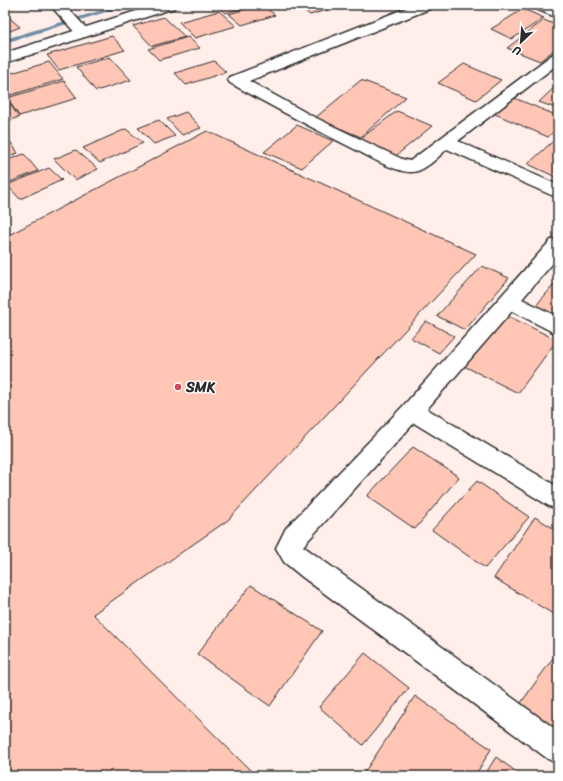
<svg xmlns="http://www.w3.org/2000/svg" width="563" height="781" viewBox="0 0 563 781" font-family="Sriracha,sans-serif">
<rect width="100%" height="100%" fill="#ffeee9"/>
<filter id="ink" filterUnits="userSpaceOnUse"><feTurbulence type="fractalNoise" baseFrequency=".025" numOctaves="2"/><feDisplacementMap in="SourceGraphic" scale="8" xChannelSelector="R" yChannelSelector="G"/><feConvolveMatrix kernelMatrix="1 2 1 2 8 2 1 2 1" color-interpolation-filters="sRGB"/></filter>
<g filter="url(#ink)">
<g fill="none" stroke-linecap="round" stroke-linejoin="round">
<polygon fill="#6f8da7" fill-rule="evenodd" points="119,5 129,5 5,43 5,39"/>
</g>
<g fill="#ffc6b5" stroke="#2b2b2b">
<polygon points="217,5 252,5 226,13"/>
<polygon points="259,5 262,5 275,15 242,25 229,14"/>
<polygon points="298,5 343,5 310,15"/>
<polygon points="523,9 544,18 512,39 491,29"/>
<polygon points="219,11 236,26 195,38 179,22"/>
<polygon points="5,15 6,15 20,27 5,33"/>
<polygon points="164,17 185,37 152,46 133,26"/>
<polygon points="544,20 558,26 558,47 540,61 507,48"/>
<polygon points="112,36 125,50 59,70 47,55"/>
<polygon points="188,37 200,48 159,60 148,49"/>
<polygon points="110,57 131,80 96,91 76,67"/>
<polygon points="214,61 226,72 186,85 175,73"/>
<polygon points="49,62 63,79 8,96 5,92 5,75"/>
<polygon points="464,64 501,80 476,100 438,83"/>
<polygon points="361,80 406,97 361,137 315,118"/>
<polygon points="64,81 77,98 19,116 7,98"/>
<polygon points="558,84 558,109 539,102"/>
<polygon points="5,97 19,117 5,122"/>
<polygon points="512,97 558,116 558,127 548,137 493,113"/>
<polygon points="397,111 432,126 392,159 356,142"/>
<polygon points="186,112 201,128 182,135 167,119"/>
<polygon points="159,120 175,136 154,144 138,128"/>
<polygon points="297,125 333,141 302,168 264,152"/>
<polygon points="126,129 143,143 100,163 83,148"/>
<polygon points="207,131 476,254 228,520 93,614 256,776 5,776 5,237"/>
<polygon points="5,134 18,153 5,157"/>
<polygon points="552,142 558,145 558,178 528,164"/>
<polygon points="76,150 98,169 75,180 54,159"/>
<polygon points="24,154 38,171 5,184 5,161"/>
<polygon points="49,168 62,180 20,199 7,185"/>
<polygon points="482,266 509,278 465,330 437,316"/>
<polygon points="558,280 558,321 533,309"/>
<polygon points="504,314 557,340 518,393 462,365"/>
<polygon points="426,321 454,336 439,353 411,338"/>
<polygon points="413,447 459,477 415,529 367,496"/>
<polygon points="477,481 529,517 485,568 432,530"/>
<polygon points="535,517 558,531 558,617 494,578"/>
<polygon points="251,585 322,631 270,706 197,654"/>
<polygon points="558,651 558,738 518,707"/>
<polygon points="365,653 409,688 363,745 319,707"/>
<polygon points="415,696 491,749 475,776 362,776"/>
<polygon points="496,757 522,776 484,776"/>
</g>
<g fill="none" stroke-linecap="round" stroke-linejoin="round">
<g stroke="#2b2b2b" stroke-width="3">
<g id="street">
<polygon points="50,5 65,5 88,30 90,33 88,36 83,37 78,36"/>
<path d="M414,5H434L432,8L249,81L312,116L402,159L410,161L553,54L558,52V64L458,141L558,185V198L447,149C438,157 424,172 412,172C398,173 373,159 360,152C316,130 273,107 230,83L228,80L230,77Z"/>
<polygon points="532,5 550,5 558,9 558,18 534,8"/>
<polygon points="558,239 558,257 522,299 558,317 558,334 551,331 512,311 427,409 558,487 558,509 549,506 414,423 303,546 558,731 558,764 548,759 301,576 284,562 276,548 286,528 404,405 551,240"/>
</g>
</g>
<g stroke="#2b2b2b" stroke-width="3">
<polygon id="secondary" points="155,5 176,5 174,8 5,63 5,53"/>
</g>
<use href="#street" fill="#fff" fill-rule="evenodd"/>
<use href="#secondary" fill="#fff" fill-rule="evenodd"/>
</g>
</g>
<circle fill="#d1495b" stroke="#fff" stroke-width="1.5" cx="178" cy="387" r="4"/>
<g text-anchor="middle" stroke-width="3" stroke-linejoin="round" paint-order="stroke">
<g font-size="14" font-weight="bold" fill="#2b2b2b" stroke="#fff" text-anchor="start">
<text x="186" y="392">SMK</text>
</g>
</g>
<rect width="563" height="781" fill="none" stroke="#fff" stroke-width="20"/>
<rect x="10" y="10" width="543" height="761" fill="none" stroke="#2b2b2b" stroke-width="1.5" filter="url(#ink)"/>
<g transform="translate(521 42) rotate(206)" stroke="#ffffff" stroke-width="3" paint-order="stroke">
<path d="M0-3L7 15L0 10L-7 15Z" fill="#2b2b2b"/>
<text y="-6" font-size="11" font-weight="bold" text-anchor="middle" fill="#2b2b2b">U</text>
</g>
</svg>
